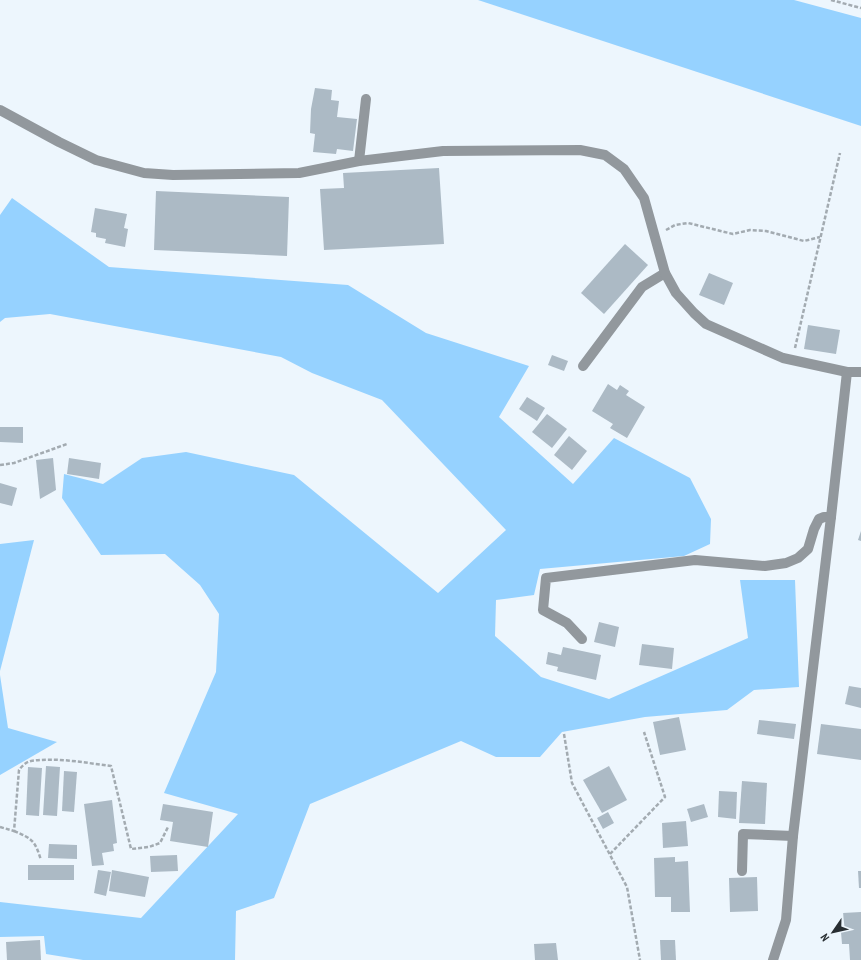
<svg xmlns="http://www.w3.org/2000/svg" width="861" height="960" viewBox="0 0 861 960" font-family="'PT Sans Narrow',sans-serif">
<rect width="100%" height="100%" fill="#edf6fd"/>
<g fill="#96d2ff">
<polygon points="478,0 794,0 861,18 861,126"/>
<polygon points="12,198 109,267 348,285 426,333 529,366 499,417 573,484 614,438 690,478 711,519 710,544 684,556 540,569 534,595 496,600 495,636 541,677 609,699 748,638 740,580 795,580 799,687 754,690 727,710 645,717 562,732 540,757 496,757 461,741 310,804 274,898 236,911 235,960 83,960 46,954 44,936 0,937 0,902 141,918 238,814 164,793 216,672 219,614 200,585 165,554 101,555 62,498 64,474 103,484 142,458 186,452 294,475 438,593 506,530 382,400 312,373 281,357 50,314 5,318 0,322 0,215"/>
<polygon points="34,540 0,671 0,544"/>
<polygon points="0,675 8,728 57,742 0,775"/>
</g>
<g fill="#acbac5">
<polygon points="315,88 332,90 331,100 339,101 337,117 357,119 353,151 337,149 336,154 313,152 315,134 310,133 311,109"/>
<polygon points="439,168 444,244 324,250 320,189 344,188 343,173"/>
<polygon points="156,191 289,197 287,256 154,250"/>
<polygon points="95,208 127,214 124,228 128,229 125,247 105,243 106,239 96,237 96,233 91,232"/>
<polygon points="625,244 648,265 604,314 581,293"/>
<polygon points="709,273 733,283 724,305 699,295"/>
<polygon points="808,325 840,330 836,354 804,349"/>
<polygon points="552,355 568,361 564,371 548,365"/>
<polygon points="608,384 617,390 620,385 629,391 626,395 645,407 627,438 610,428 613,424 592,411"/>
<polygon points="527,397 545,408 537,421 519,409"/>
<polygon points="547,414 567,429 552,448 532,432"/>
<polygon points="0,427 23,427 23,443 0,442"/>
<polygon points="569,436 587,451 572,470 554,455"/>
<polygon points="53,458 56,490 40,499 36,460"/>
<polygon points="69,458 101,463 99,479 67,474"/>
<polygon points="0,483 17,488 12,506 0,503"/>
<polygon points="861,531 861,541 858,540"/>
<polygon points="599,622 619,627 615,647 594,642"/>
<polygon points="642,644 674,648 672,669 639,665"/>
<polygon points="563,647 601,655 596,680 557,671 558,667 546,664 548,652 561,655"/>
<polygon points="849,686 861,688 861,708 845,704"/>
<polygon points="679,717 686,750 660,755 653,722"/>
<polygon points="759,720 796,724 794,739 757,734"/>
<polygon points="821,724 861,729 861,760 817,754"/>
<polygon points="46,766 60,767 57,816 43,815"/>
<polygon points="609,766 627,800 602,813 583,780"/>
<polygon points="28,767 42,768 39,816 26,815"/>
<polygon points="64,771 77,772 74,812 62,811"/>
<polygon points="742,781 767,783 765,824 739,823"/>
<polygon points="719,791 737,792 736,819 718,817"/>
<polygon points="112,800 117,843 113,844 114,851 102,853 104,865 92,866 84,804"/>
<polygon points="163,804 213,812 208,847 170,841 173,822 160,820"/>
<polygon points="704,804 708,817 691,822 687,809"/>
<polygon points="608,812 614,823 603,829 597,818"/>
<polygon points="686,821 688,846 663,848 662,823"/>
<polygon points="49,844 77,845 77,859 48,858"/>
<polygon points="177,855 178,871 151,872 150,856"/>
<polygon points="675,857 675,862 688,861 690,912 671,912 671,897 655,897 654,858"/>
<rect x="28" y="865" width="46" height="15"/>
<polygon points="98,870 111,872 106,896 94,893"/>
<polygon points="112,870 149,877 145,897 109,891"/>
<polygon points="858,871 861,871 861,888 859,888"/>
<polygon points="757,877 758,911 730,912 729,878"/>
<polygon points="861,912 861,960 850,960 849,944 842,944 841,932 845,932 843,913"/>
<polygon points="40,940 41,960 7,960 6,942"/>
<polygon points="660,940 675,940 676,960 661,960"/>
<polygon points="556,943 558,960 535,960 534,944"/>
</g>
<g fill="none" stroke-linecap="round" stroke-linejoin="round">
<g stroke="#a3abb1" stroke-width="2.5" stroke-dasharray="4 2" stroke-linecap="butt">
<polyline points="831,0 861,8"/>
<polyline points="666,230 675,225 688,223 733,234 750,230 766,231 804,241 820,237"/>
<polyline points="795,348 840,153"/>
<polyline points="0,465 14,463 67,444"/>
<polyline points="564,734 572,783 627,887 640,960"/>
<path d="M0,827L14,831L19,770C22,766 26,762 31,761C57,757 86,763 111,766L131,849L149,847L160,843L168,827"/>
<path d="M14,831C33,839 35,841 41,860"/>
<polyline points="610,854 665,797 644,732"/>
</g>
<g stroke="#92989d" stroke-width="10">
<polyline points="359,161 366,99"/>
<polyline points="583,366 642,287 665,273"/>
<polyline points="582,639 567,623 543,610 546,578 695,560 765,566 786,563 798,558 808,549 814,529 819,519 824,517 831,517"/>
<polyline points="742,871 743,834 793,836"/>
</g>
<g stroke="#92989d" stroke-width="10">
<polyline points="0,110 59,142 96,160 144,173 173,175 299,173 359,161 443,151 580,150 605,155 624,169 644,198 665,273 676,293 694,313 706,324 783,358 847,372 861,372"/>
<polyline points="773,960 786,920 793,836 831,517 847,372"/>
</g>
</g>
<g transform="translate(833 932) rotate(236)" stroke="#edf6fd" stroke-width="3" paint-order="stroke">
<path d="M0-3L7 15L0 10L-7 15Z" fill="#282e32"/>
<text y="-6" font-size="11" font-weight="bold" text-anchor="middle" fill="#282e32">N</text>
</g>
</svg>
